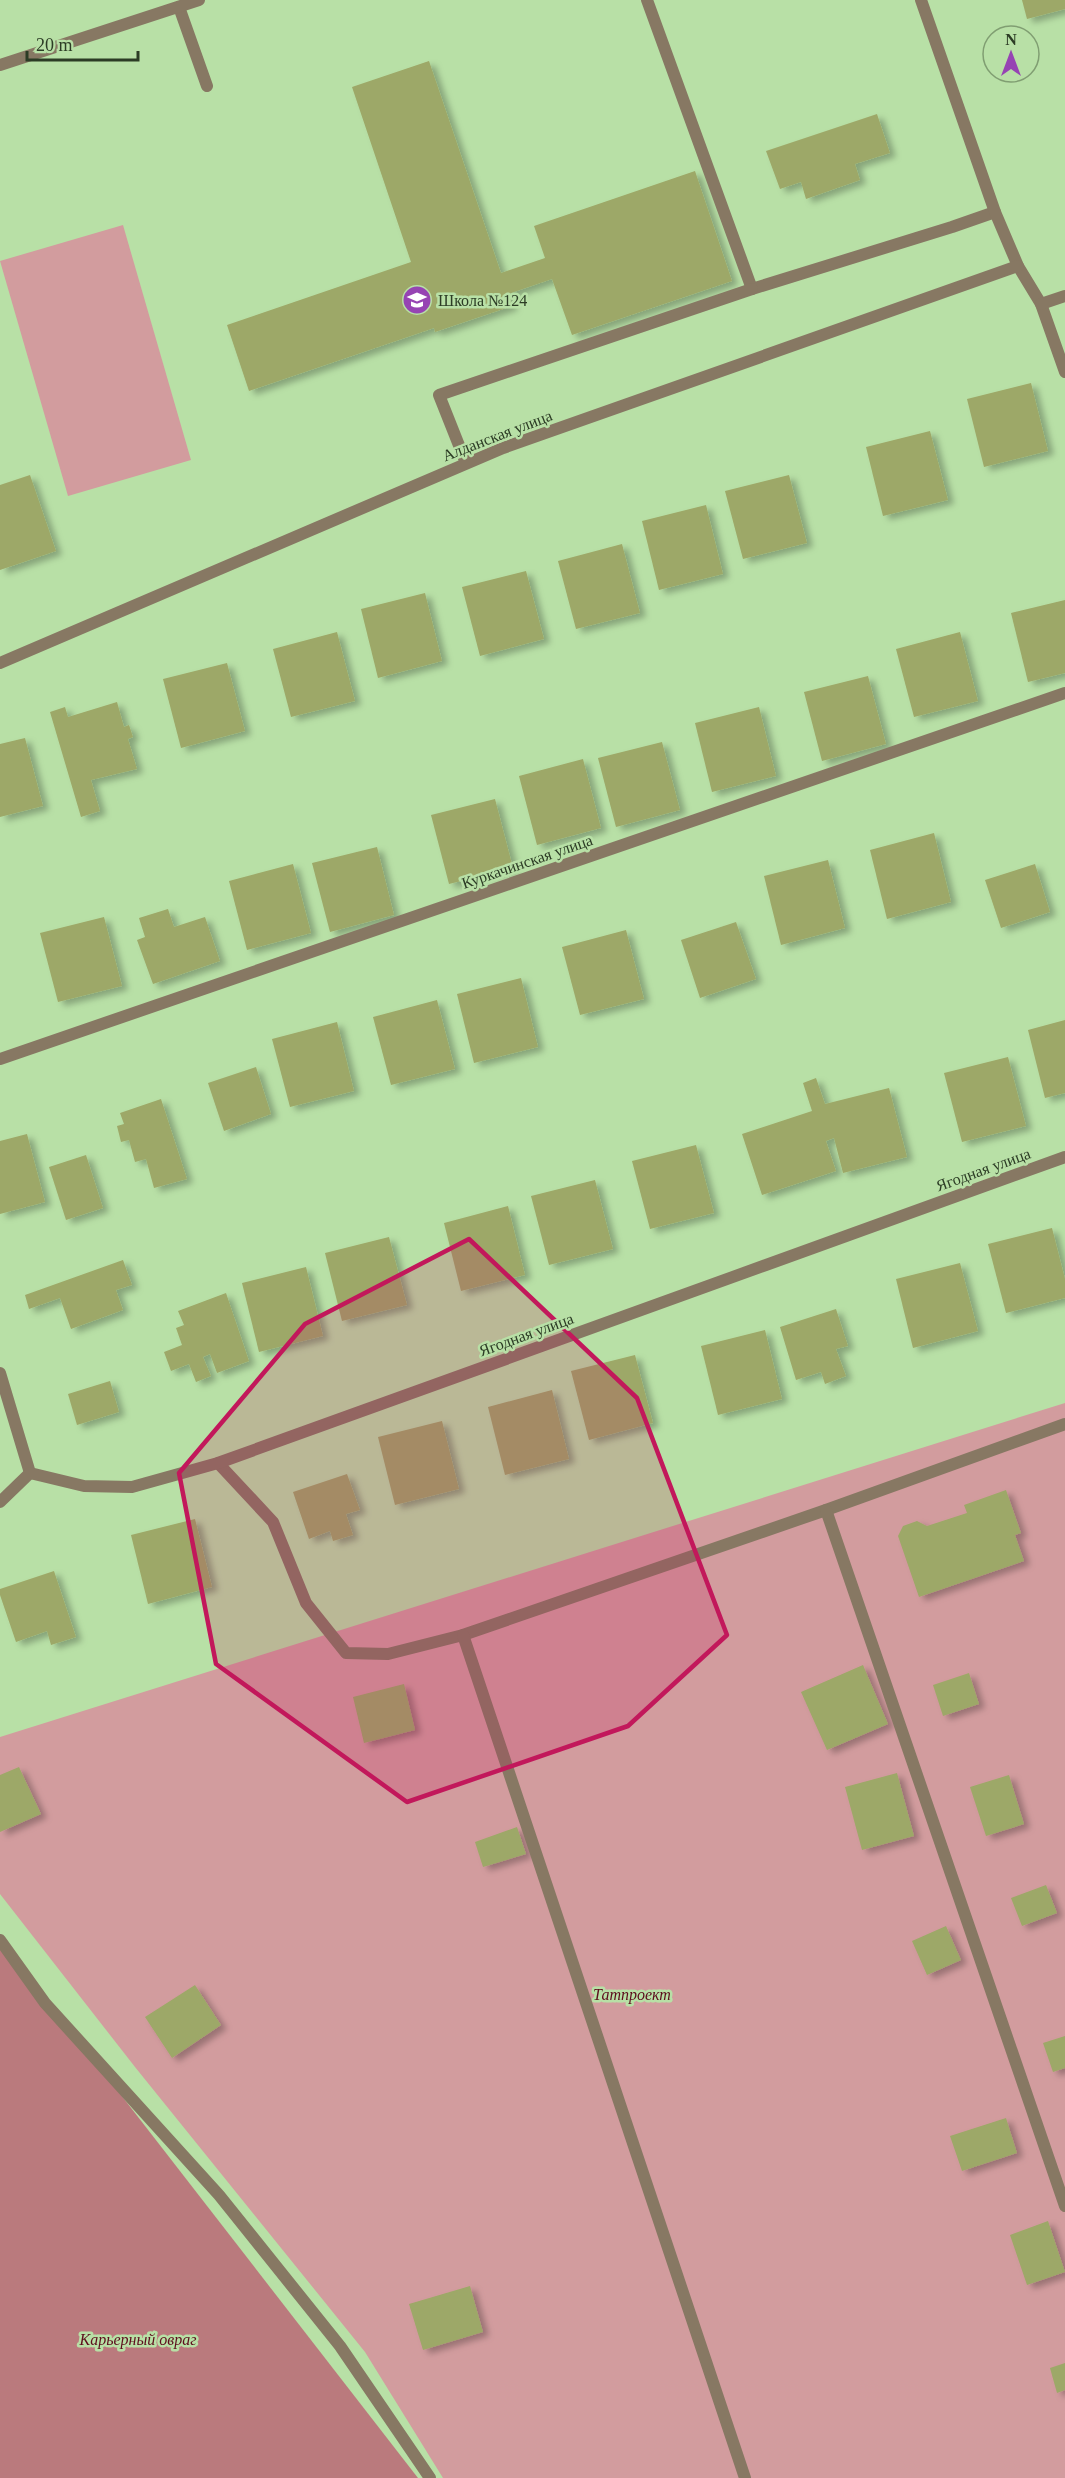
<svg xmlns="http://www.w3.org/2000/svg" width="1065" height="2478" viewBox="0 0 1065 2478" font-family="Georgia,serif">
<defs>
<filter id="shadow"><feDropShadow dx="6" dy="4" stdDeviation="3" flood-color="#0004"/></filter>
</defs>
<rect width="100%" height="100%" fill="#b8e0a6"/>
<g fill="#d29c9e">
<polygon points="123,225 191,460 68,496 0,261"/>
<polygon points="1065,1403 1065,2478 443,2478 365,2352 135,2067 0,1894 0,1737"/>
</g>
<polygon fill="#ba7a7d" points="0,1939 418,2478 0,2478"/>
<g fill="#9da867" filter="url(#shadow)">
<polygon points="1022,0 1065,0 1065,9 1027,19"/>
<polygon points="429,61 501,273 545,258 534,226 695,171 732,281 572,335 552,279 508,294 512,306 435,332 434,328 249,391 227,325 411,262 352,87"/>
<polygon points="877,114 890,153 855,164 860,180 806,199 801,182 780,189 766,151"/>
<polygon points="1031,383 1048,451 984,467 967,399"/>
<polygon points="930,431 948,500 883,516 866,447"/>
<polygon points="30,475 56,551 0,570 0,485"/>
<polygon points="789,475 807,543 743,559 725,491"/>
<polygon points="706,505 723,574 659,590 642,521"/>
<polygon points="622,544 640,613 576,629 558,561"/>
<polygon points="526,571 544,639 480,656 462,587"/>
<polygon points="425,593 442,661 378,678 361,609"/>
<polygon points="1065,600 1065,673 1028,682 1011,613"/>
<polygon points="337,632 355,701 291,717 273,649"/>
<polygon points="960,632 978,701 914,717 896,649"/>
<polygon points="227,663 245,731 181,748 163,679"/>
<polygon points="868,676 886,744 822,761 804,692"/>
<polygon points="117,702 124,727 129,725 133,737 128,739 137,769 91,780 100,811 81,817 50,712 65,707 68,717"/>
<polygon points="759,707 776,776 712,792 695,723"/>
<polygon points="25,738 43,806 0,817 0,744"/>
<polygon points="662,742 680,810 616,827 598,758"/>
<polygon points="583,759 601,828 537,845 519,776"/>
<polygon points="495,799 513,868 449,884 431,815"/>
<polygon points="934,833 951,902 887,919 870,850"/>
<polygon points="377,847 394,915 330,932 312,863"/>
<polygon points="828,860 845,928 781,945 764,876"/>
<polygon points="293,864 311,933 247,950 229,881"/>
<polygon points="1035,864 1050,912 1001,928 985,880"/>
<polygon points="168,909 174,927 205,917 220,961 153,984 137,940 145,937 139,918"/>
<polygon points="104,917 122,986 58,1002 40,933"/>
<polygon points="736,922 756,979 700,998 681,940"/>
<polygon points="626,930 644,999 580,1015 562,947"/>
<polygon points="521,978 538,1047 474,1063 457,994"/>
<polygon points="437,1000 455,1069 391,1085 373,1017"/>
<polygon points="1065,1020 1065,1093 1045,1098 1028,1030"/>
<polygon points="337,1022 354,1091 290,1107 272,1039"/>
<polygon points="1008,1057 1026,1126 962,1142 944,1073"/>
<polygon points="256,1067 271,1114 224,1131 208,1083"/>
<polygon points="816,1078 825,1104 889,1088 907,1157 843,1173 834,1138 826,1141 836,1171 762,1195 742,1134 812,1111 803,1083"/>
<polygon points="161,1099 187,1179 154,1188 146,1159 135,1162 129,1140 121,1142 117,1126 124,1124 120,1113"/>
<polygon points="27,1134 45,1202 0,1214 0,1141"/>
<polygon points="696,1145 714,1213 650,1229 632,1161"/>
<polygon points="86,1155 103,1208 66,1220 49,1167"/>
<polygon points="595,1180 613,1249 549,1265 531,1196"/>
<polygon points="508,1206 525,1275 461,1291 444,1223"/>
<polygon points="1052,1228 1065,1279 1065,1298 1006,1313 988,1244"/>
<polygon points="389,1237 407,1305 342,1321 325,1253"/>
<polygon points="123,1260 132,1285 116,1290 123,1310 71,1329 60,1298 29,1309 25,1295"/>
<polygon points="960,1263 978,1331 913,1348 896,1279"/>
<polygon points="306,1267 323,1336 259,1352 242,1283"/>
<polygon points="226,1293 249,1361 217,1373 210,1354 203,1357 211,1376 196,1382 189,1364 171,1371 164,1352 182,1345 176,1328 184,1325 178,1311"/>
<polygon points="836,1309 848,1346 836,1349 846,1376 825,1384 821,1372 796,1380 780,1327"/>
<polygon points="765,1330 782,1399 718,1415 701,1346"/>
<polygon points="635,1355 653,1423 589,1440 571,1371"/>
<polygon points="110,1381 119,1412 77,1425 68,1394"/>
<polygon points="552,1390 569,1459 505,1475 488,1407"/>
<polygon points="442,1421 459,1489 395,1505 378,1437"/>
<polygon points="347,1474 360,1510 346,1514 353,1535 333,1541 330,1531 309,1539 293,1492"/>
<polygon points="1006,1490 1021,1533 1015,1535 1024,1561 919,1597 898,1536 903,1526 917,1521 927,1526 967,1513 964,1505"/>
<polygon points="195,1519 212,1587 148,1604 131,1535"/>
<polygon points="54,1571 76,1637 51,1645 47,1631 16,1642 0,1595 0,1589"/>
<polygon points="863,1665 888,1724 827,1750 801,1692"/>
<polygon points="969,1673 979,1704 943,1716 933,1685"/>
<polygon points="404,1684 415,1730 364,1743 353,1697"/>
<polygon points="19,1767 41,1814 0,1832 0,1775"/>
<polygon points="897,1773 914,1836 862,1850 845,1787"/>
<polygon points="1009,1775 1024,1824 986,1836 970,1787"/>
<polygon points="517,1827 526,1854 483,1867 475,1842"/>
<polygon points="1046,1885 1057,1913 1022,1926 1011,1898"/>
<polygon points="946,1926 961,1960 927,1975 912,1941"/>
<polygon points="195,1985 221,2025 172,2058 145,2017"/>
<polygon points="1065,2036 1065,2068 1053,2072 1043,2043"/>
<polygon points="1006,2118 1017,2153 962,2171 950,2136"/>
<polygon points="1048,2221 1065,2272 1027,2285 1010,2235"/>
<polygon points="470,2286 483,2332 423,2350 409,2304"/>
<polygon points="1065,2363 1065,2390 1057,2393 1050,2368"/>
</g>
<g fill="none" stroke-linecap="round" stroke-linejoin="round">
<g stroke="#877863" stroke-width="12">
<polyline points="647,0 752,289 952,227 995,212"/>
<polyline points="179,7 207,86"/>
<polyline points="466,463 439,395 752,289"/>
<polyline points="218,1463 273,1522 306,1603 346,1653 388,1654 463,1635 826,1510 1065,1424"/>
<polyline points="826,1510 1065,2206"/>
<polyline points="463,1635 745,2478"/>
<polyline points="0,1940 45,2003 219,2195 340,2346 430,2478"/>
</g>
<g stroke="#877863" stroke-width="12">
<polyline points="921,0 995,212 1018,266 1041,304 1065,372"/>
<polyline points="1041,304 1065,296"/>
<polyline points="0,663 503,448 1018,266"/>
<polyline points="0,1059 1065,693"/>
<polyline points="0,1373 30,1473"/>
<polyline points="0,1502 30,1473 84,1486 132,1487 218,1463 1065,1157"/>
</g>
<polyline stroke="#877863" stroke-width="12" points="0,65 199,0"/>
</g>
<path fill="#c2185b" fill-opacity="0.2" stroke="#c2185b" stroke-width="4.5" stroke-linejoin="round" d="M469,1239L637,1398L727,1635L628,1726L407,1802L216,1664L179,1473L305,1324Z"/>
<defs>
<g id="school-disc" transform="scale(1.5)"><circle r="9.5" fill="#9644b3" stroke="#b8e0a6"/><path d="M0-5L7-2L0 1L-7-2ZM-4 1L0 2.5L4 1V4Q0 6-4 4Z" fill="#fff"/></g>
</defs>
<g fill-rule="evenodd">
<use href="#school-disc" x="417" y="300"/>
</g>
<g text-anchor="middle" stroke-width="5" stroke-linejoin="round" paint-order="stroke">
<g font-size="16" fill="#2c3c25" stroke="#b8e0a6" text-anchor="start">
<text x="438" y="306">Школа №124</text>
</g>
<g font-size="16" fill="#2c3c25" stroke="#b8e0a6">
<text transform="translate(497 435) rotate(-21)" y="6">Алданская улица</text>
<text transform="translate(527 861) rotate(-19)" y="6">Куркачинская улица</text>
<text transform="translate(983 1169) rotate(-20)" y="6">Ягодная улица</text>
<text transform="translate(526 1334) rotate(-20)" y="6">Ягодная улица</text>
</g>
<g font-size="16" font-style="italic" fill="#5d0d1d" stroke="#b8e0a6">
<text x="632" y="2000">Татпроект</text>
<text x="138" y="2345">Карьерный овраг</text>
</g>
</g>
<g transform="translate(1011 54)"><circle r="28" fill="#b8e0a6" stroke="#809e72" stroke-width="1.5"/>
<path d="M0-4.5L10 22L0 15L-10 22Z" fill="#9644b3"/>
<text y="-9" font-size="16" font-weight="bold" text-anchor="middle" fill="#2c3c25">N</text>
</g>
<path d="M27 51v9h111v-9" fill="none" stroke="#2c3c25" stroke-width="3"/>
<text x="36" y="51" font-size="18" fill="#2c3c25" stroke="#b8e0a6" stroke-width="4.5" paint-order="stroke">20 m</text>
</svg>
